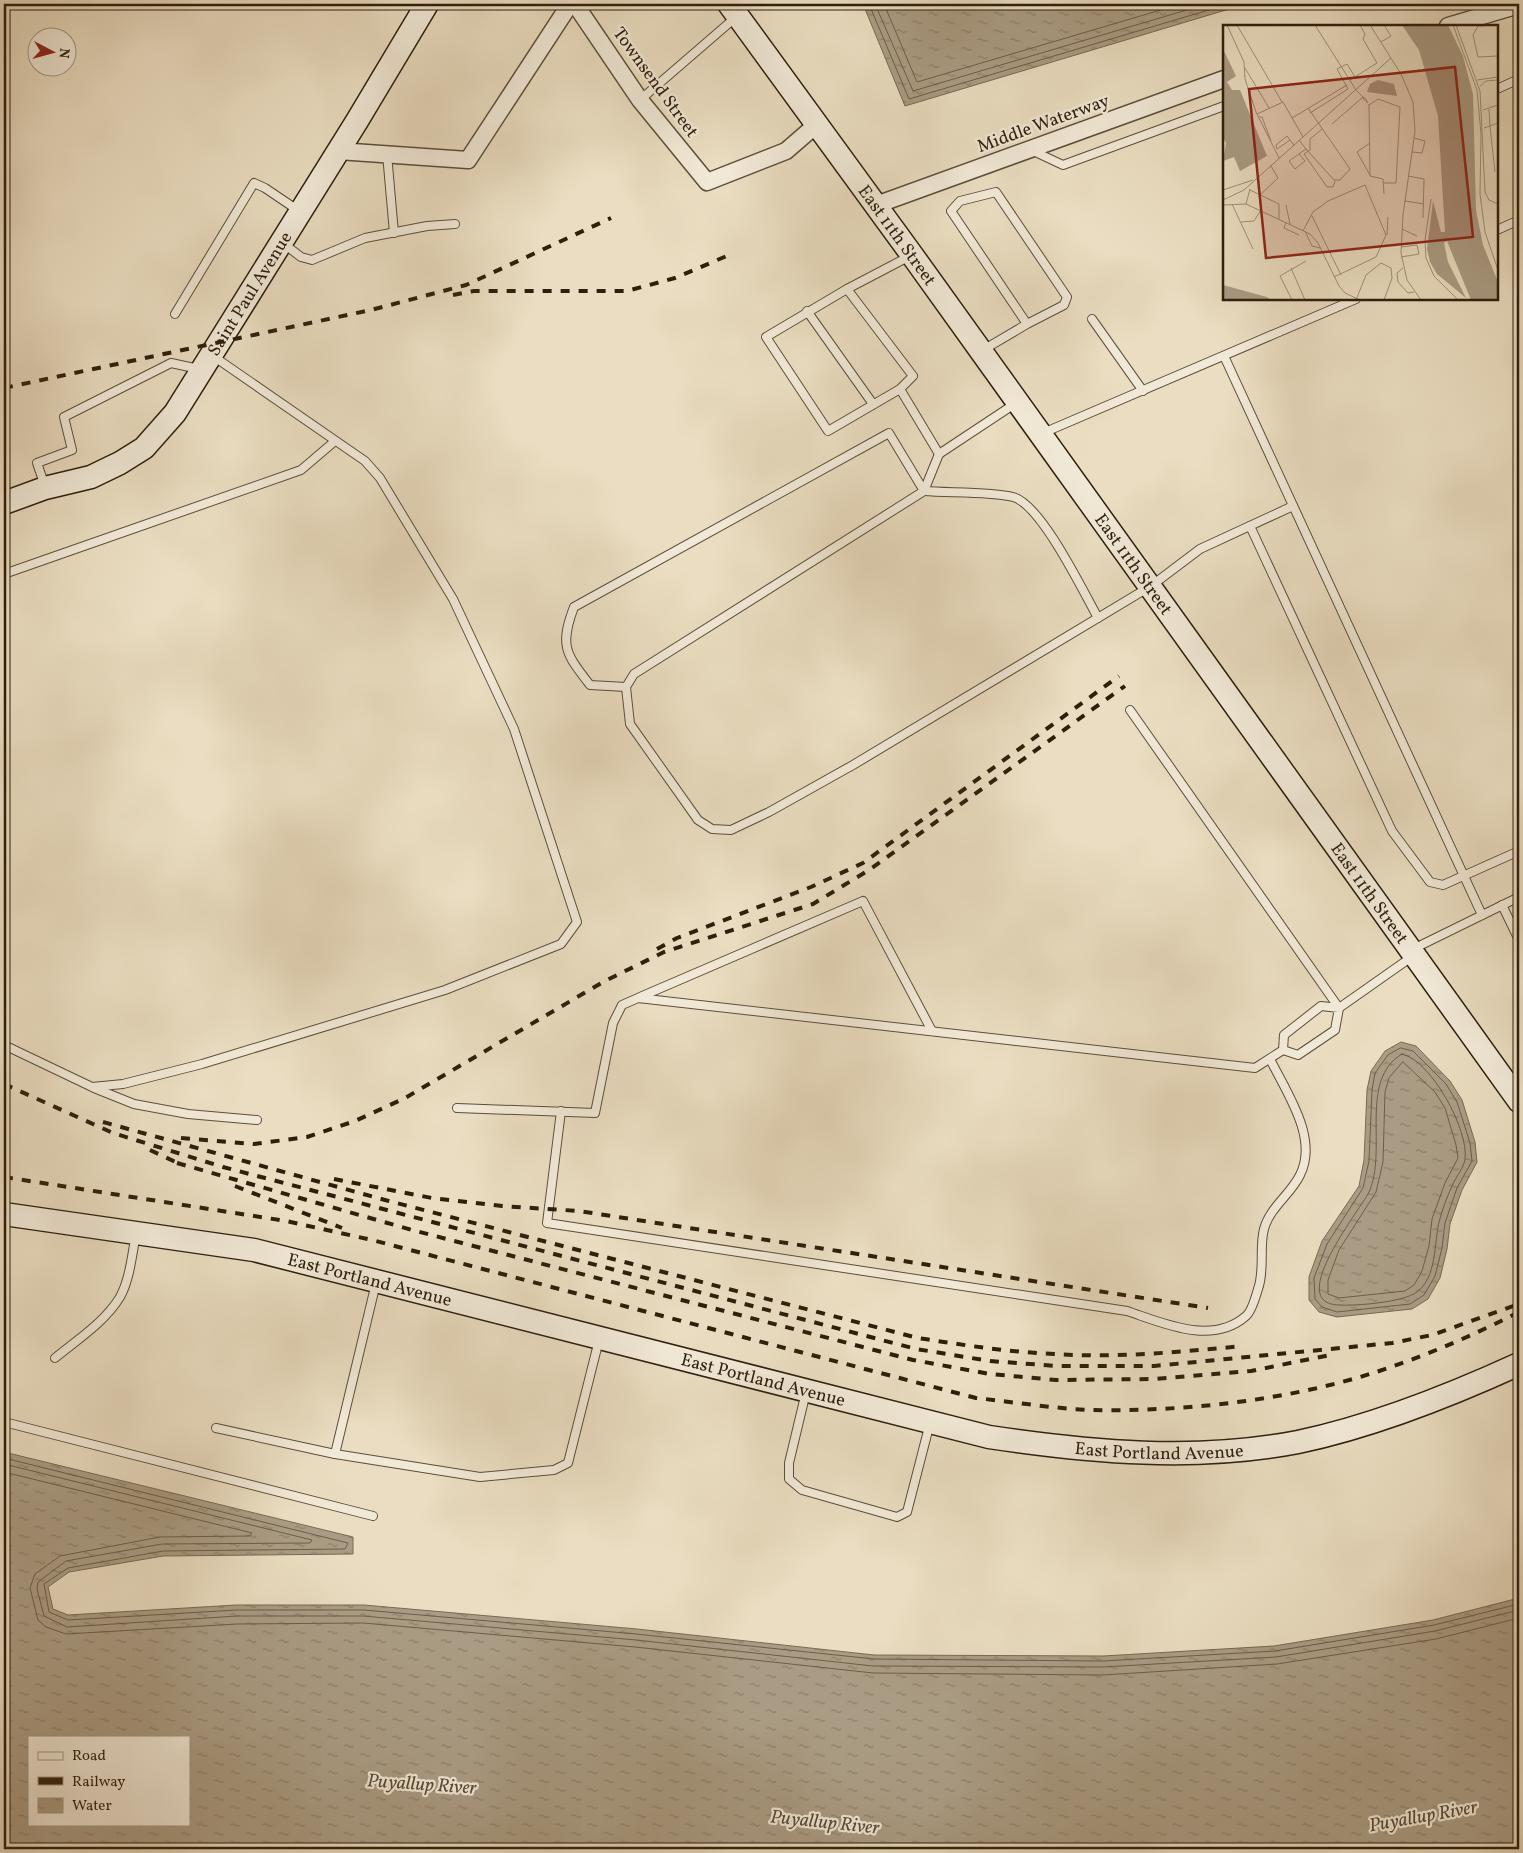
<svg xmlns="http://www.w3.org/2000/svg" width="1523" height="1853" viewBox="0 0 1523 1853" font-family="Vollkorn,serif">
<defs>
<pattern id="water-ripples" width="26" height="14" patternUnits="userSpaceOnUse" patternTransform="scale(1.25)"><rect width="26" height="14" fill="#aa9c84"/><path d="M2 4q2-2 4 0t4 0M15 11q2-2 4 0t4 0" fill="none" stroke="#8b7f6a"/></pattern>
</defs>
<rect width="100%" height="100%" fill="#eaddc1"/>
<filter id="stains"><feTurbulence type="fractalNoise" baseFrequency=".004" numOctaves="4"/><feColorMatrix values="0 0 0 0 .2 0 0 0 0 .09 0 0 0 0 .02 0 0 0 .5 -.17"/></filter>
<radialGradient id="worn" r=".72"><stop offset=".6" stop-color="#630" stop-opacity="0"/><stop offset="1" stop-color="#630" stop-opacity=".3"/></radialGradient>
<g fill="url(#water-ripples)" stroke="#786a54" fill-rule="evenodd">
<polygon points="863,4 1246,4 905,106"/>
<polygon points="1401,1042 1416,1046 1450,1081 1462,1100 1475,1142 1477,1162 1462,1190 1450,1224 1447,1249 1440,1278 1428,1299 1412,1309 1337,1317 1319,1312 1309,1300 1309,1277 1322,1241 1359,1186 1364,1160 1367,1090 1371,1071 1385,1051"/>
<path d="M4,1452L353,1537V1554L163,1556L69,1572L48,1587L53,1609L68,1615L236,1605H364L637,1629L874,1655L1103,1656L1274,1646L1433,1620L1519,1598V1849H4ZM29,1737H189V1824H29Z"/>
</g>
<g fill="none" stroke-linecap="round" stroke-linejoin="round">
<g stroke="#6c5e48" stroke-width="1">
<polyline points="869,4 909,99 1229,4"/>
<polyline points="875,4 913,91 1207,4"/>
<polyline points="884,4 917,82 1181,4"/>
<polygon points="1401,1048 1413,1051 1446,1084 1457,1102 1470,1143 1472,1161 1457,1188 1445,1223 1442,1248 1435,1276 1424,1295 1410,1304 1337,1312 1322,1307 1315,1299 1314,1278 1327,1244 1363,1188 1369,1161 1372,1090 1375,1073 1388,1055"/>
<path d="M1402,1054C1431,1060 1469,1130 1465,1159C1464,1168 1455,1178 1452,1186C1447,1197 1442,1210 1439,1222C1434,1243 1437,1277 1417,1292C1404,1302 1357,1306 1340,1305C1283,1305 1361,1209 1369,1192C1388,1150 1358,1080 1402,1054Z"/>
<polygon points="1403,1062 1435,1092 1445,1108 1456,1145 1458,1158 1445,1183 1432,1219 1429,1246 1422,1271 1414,1285 1405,1291 1339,1298 1328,1294 1328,1280 1339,1250 1376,1192 1383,1162 1385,1092 1389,1078"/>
<polyline points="4,1458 348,1543 345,1549 163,1551 68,1568 44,1584 49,1612 68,1620 237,1610 364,1610 636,1634 874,1659 1103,1661 1275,1651 1434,1625 1519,1604"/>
<polyline points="4,1464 312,1540 310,1543 162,1544 66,1561 38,1582 37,1589 44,1616 67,1627 237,1616 363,1616 636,1640 873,1666 1103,1667 1276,1657 1435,1631 1519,1610"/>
<polyline points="4,1472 252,1533 250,1536 160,1537 60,1556 35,1574 30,1588 38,1620 46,1627 66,1634 237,1624 363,1623 635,1647 873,1673 1103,1675 1277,1664 1436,1639 1519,1618"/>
</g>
<g stroke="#5d4e3a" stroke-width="10">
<g id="lane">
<polyline points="1497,89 1519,79"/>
<polyline points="640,100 736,17"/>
<polyline points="1031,150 1063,165 1224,106"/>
<polyline points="387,154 394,233"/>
<polyline points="1497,230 1519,220"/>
<polyline points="284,244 301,257 312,260 365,238 427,226 455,224"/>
<polyline points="847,289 910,256"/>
<polyline points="807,311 873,404"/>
<polyline points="175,314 254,183 265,188 299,211"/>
<polyline points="1092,319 1143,391"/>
<polyline points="983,350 1027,324 951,211 960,201 996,192 1067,297 1064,305 1027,324"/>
<polyline points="1224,356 1482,915"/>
<polyline points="900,389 828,431 766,337 847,289 913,376 900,389 939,454 1016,403"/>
<polyline points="1043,433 1356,299"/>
<polyline points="939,454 924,491 634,674 626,687 630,724 698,820 712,829 731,830 769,812 853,765 1151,586 1200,549 1293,506"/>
<polyline points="45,486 37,463 72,450 64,417 171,363 199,369"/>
<polyline points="1250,526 1392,831 1430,882 1443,885 1519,851"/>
<polyline points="4,574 301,470 335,441"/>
<path d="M626,687L590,685C566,654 559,646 574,607L889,433L924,491C949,493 991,491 1013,497C1041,504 1083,591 1098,618"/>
<polyline points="1130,710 1339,1008 1413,956"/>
<polyline points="1502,905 1519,940"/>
<polyline points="1413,949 1519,897"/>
<polyline points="640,997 863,901 932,1031"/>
<polygon points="1321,1006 1339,1008 1335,1030 1298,1055 1283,1050 1284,1035"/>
<polyline points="4,1045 92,1087 123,1084 202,1064 445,990 561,944 577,922 514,729 453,599 380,478 365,461 213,356"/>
<polyline points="94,1088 134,1104 188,1114 257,1120"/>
<polyline points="457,1108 595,1113 613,1023 622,1005 638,998 1255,1068 1283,1050"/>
<path d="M561,1111L547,1223L1127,1311C1163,1323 1212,1346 1246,1316C1251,1312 1256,1296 1258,1289C1265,1270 1259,1248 1264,1229C1270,1207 1291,1194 1300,1175C1319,1138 1286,1092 1270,1059"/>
<path d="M55,1358C77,1340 105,1322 120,1297C130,1279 132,1254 136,1234"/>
<polyline points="806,1392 789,1463 789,1479 802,1490 897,1517 907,1512 930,1423"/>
<polyline points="4,1422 373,1516"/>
<polyline points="216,1428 335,1454 480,1477 554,1470 568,1463 599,1340"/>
<polyline points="335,1454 376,1283"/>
</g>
</g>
<g stroke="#5d4e3a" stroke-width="19">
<g id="street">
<polyline points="575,4 640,100 707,182 786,151 816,125"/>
<polyline points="1448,26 1519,5"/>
<polyline points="338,151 468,160 570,4"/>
<polyline points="876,205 1224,79"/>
</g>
</g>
<g stroke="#2e1f0d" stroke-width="25">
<g id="secondary">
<path id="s1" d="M729,4L912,255L1519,1101"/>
<path id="s2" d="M4,503L45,488L91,477L120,463L144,448L175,413L357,121L427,4"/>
<path id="s3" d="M4,1214L254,1250L989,1437C1090,1452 1196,1462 1298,1442C1374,1426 1449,1396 1519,1364"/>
</g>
</g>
<use href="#lane" stroke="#f1e9d7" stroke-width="8"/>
<use href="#street" stroke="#f1e9d7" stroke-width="16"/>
<use href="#secondary" stroke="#f1e9d7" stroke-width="22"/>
<g stroke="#2e1f0d" stroke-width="4" stroke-dasharray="9 9" stroke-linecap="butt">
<polyline points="453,295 474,291 627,291 675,278 729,255"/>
<polyline points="4,388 371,310 466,285 611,218"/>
<polyline points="657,949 677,938 811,887 863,863 1119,676"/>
<polyline points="4,1084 113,1133 223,1167 916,1349 990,1361 1057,1366 1154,1366 1392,1343 1432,1335 1519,1304"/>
<path d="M103,1122L385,1200L918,1338C963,1345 1008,1352 1054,1354C1117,1358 1180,1352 1243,1346"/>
<polyline points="181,1138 254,1144 307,1137 355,1121 405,1098 603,982 664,952 813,904 869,870 1125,686"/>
<polyline points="150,1150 182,1165"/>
<polyline points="177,1163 412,1230 913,1360 990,1374 1056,1380 1155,1379 1251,1371 1335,1354"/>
<path d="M4,1177L286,1221L372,1240L976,1398C1013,1402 1051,1408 1088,1410C1180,1412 1285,1401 1373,1373C1423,1357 1472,1336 1519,1312"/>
<polyline points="334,1179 432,1198 502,1206 579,1211 1208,1308"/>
<polyline points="235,1186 342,1228"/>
</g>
</g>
<g text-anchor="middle" stroke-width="4.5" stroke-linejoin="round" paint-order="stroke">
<g font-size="18" fill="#2e1f0d" stroke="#f1e9d7">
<text transform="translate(656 82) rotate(54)" y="6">Townsend Street</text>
<text transform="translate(1043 123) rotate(-20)" y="6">Middle Waterway</text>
<text dy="6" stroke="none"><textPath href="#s1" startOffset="286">East 11th Street</textPath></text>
<text dy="6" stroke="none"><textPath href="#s2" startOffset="339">Saint Paul Avenue</textPath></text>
<text dy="6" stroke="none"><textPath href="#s1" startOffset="691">East 11th Street</textPath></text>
<text dy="6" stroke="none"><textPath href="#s1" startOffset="1096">East 11th Street</textPath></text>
<text dy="6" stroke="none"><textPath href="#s3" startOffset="372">East Portland Avenue</textPath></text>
<text dy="6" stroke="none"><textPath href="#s3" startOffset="778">East Portland Avenue</textPath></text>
<text dy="6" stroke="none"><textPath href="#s3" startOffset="1182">East Portland Avenue</textPath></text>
</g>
<g font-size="19" font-style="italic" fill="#594b37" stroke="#f1e9d7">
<text transform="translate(422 1783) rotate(4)" y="7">Puyallup River</text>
<text transform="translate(1423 1815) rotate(-10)" y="7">Puyallup River</text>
<text transform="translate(825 1821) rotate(6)" y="7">Puyallup River</text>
</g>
</g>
<g transform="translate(1223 25)">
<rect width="275" height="275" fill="#eaddc1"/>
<path d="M179,0H225L240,31L250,69L253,185L260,220L275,257V275H248L224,216L221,218L225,237L243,273L214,249L207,237L204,224L210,176L218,207H222L215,91L196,25ZM0,24L13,51L4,57L9,65H17L44,131L17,146L11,132L0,136L3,118L0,112ZM155,55L171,59L174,71L144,67L147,59ZM0,260L44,272L48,275H0Z" fill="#aa9c84"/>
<path fill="none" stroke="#9f9179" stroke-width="1" d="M4,0L21,37L22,54L33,87L56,133M14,0L59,77M92,0L133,65M147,0L178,49L190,77L192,106L180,190L178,228L184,255L198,275M230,0L254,65L258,109L257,169L262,207L275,245M233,0L257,66L262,167L266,175L275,179M273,0L255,1L250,10L255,32L275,31M158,17L168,11L161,0M22,43L46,83M127,55L154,38L140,14L142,9L137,0M254,55L275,52M257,61L263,56L275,55M140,72L142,73L145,78L140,74ZM146,79L147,151L160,154L161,169M146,80L155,74L177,82L173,158H161M266,84L267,101L275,98M260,85L275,80M87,88L125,64L114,44L124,39L132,52M34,89L60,77L80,112M36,92H39L48,116M69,93L124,60M109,99L140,72L133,65M261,103L267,101L272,147M99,104L87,114V125L81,129L104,162H110L112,156M67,115L64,111L53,120L54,124L67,115L71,120M83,124L111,155H117L127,144L85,83M189,127L199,128L202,116L191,113M76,129L82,136L72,144L66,136L83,124L76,115M147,150L134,127L147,118M185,151L201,154L200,193M0,165L30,155M27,165L56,179V194M37,170L55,153L48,141M208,174L202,215L203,233L211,251L235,275M0,175L21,165L168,33M182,176L201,179M9,179L30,224M23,179L27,164M0,180L23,179L87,209L95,218L116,261L122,268L137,275M63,180L67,199M89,191L118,250M18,197L31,196L38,185M63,197L61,203L76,210M179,204L194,211M80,206L90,187L105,176L142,160L163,210L153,232L111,252M82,206L89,221L97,223M164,210L165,192M178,222L194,220L196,229L178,232M68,243L82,275M180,243L174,248L175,257L185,268L191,267M69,275L57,251L83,236M133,275L143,250L158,238L168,243L169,253L161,275"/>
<path fill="#8f2418" fill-opacity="0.15" stroke="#8f2418" stroke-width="2.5" d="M232,42L250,212L43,233L26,64Z"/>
<rect width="275" height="275" fill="none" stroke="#2e1f0d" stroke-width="2.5"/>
</g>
<rect width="1523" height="1853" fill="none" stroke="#eaddc1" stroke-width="20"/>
<rect x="5" y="5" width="1513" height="1843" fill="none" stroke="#2e1f0d" stroke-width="2.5"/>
<rect x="10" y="10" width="1503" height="1833" fill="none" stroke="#2e1f0d"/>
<rect x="28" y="1736" width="162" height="90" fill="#f1e9d7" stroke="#a39886"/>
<rect x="38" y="1752" width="25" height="8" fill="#f1e9d7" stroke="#a39886"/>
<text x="72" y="1760" font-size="15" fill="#2e1f0d">Road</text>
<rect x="38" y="1777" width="25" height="8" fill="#2e1f0d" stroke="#a39886"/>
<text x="72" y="1786" font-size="15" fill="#2e1f0d">Railway</text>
<rect x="38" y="1798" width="25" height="15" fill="url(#water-ripples)" stroke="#a39886"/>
<text x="72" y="1810" font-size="15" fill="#2e1f0d">Water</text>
<g transform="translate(52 52) rotate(96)"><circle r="24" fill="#f1e9d7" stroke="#a39886"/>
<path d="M0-4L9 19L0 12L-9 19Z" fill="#8f2418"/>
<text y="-8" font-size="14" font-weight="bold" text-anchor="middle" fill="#2e1f0d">N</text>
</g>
<rect width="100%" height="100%" filter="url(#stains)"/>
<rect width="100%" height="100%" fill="url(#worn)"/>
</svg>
